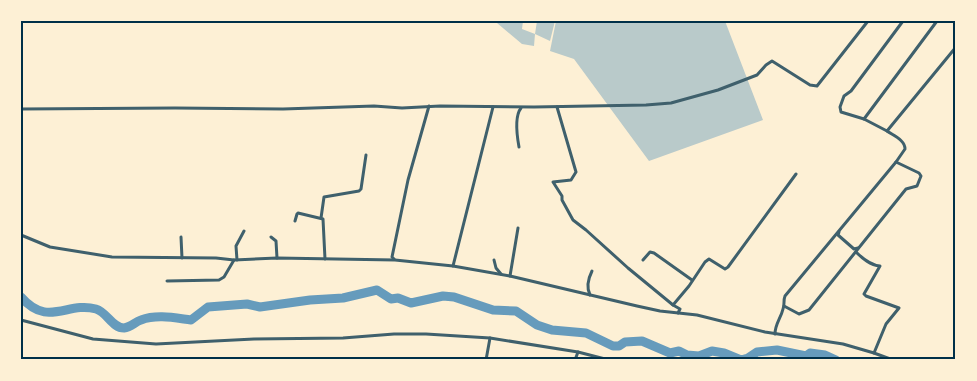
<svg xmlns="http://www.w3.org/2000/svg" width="977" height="381" viewBox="0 0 977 381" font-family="Arial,sans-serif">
<rect width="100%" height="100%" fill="#fdf0d5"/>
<g fill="#b9caca">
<polygon points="489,21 523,21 522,29 535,34 537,21 555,21 550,41 535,34 534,46 522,44 497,23"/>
<polygon points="556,21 725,21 763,120 649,161 574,59 550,51"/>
</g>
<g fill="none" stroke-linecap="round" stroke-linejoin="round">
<path stroke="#669bbc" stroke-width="9" d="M21,297C48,328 67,301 96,309C107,312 112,328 124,328C131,327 135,322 141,320C157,314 175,318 191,320L208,307L247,304L260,307L310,300L343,298L377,290L391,299L398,298L411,303L443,296L454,297L493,310L516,311L537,325L552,330L586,333L613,346H619L625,342L642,341L670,353L679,351L687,355L699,356L712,351L724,353L741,360L748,358L757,352L777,350L806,356L810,353L825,355L836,360"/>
<g stroke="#3f606c" stroke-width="3">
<polyline points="903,21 851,91 844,96 840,107 841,112 864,119 887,131 956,47"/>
<polyline points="955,21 956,21"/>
<polyline points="557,107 576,172 571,180 553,182 562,196 562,200 573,220 586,230 628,268 673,305"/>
<polyline points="21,109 175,108 283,109 374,106 402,108 440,106 534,107 646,105 671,103 718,90 757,75 766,65 772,61 810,85 817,86 868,21"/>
<polyline points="864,119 937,21"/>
<path d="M519,147C517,136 514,117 521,108"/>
<polyline points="321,218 324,197 359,191 361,189 366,155"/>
<polyline points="295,221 297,214 298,213 323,219 325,259"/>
<polyline points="839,232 838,235 854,249 858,248"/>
<polyline points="21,235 50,247 112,257 216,258 234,260 277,258 395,260 453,266 510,276 637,306 660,311 697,315 765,332 843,344 874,353 893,360"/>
<polyline points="181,237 182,258"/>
<polyline points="271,237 276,241 277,258"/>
<path d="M856,252C863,259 870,265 880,266L864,294L866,296L899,308L886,324L874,353"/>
<polyline points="394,259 392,257 408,180 429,106"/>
<polyline points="237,260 236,246 244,231"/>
<polyline points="494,260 496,268 501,274"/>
<polyline points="643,260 650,252 654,253 692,280"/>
<polyline points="453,266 493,107"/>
<polyline points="510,276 518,228"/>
<polyline points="167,281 219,280 224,277 234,260"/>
<path d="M590,295C586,287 588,279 592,271"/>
<polyline points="784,306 799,314 809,310 906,189 917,186 921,176 919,173 896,162"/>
<polyline points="678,313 680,309 673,305 689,286 705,262 709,259 725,269 728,267 796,174"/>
<polyline points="21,320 93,339 156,344 254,339 343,338 394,334 426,334 490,338 578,352 609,360"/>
<path d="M775,334C775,324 781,318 783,309C785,304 783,301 785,296L896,162L905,149C905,140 894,136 887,131"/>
<polyline points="486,360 490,338"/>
<polyline points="575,360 578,352"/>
</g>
</g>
<rect width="977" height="381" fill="none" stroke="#fdf0d5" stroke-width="45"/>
<rect x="22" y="22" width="932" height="336" fill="none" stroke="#003049" stroke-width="2"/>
</svg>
